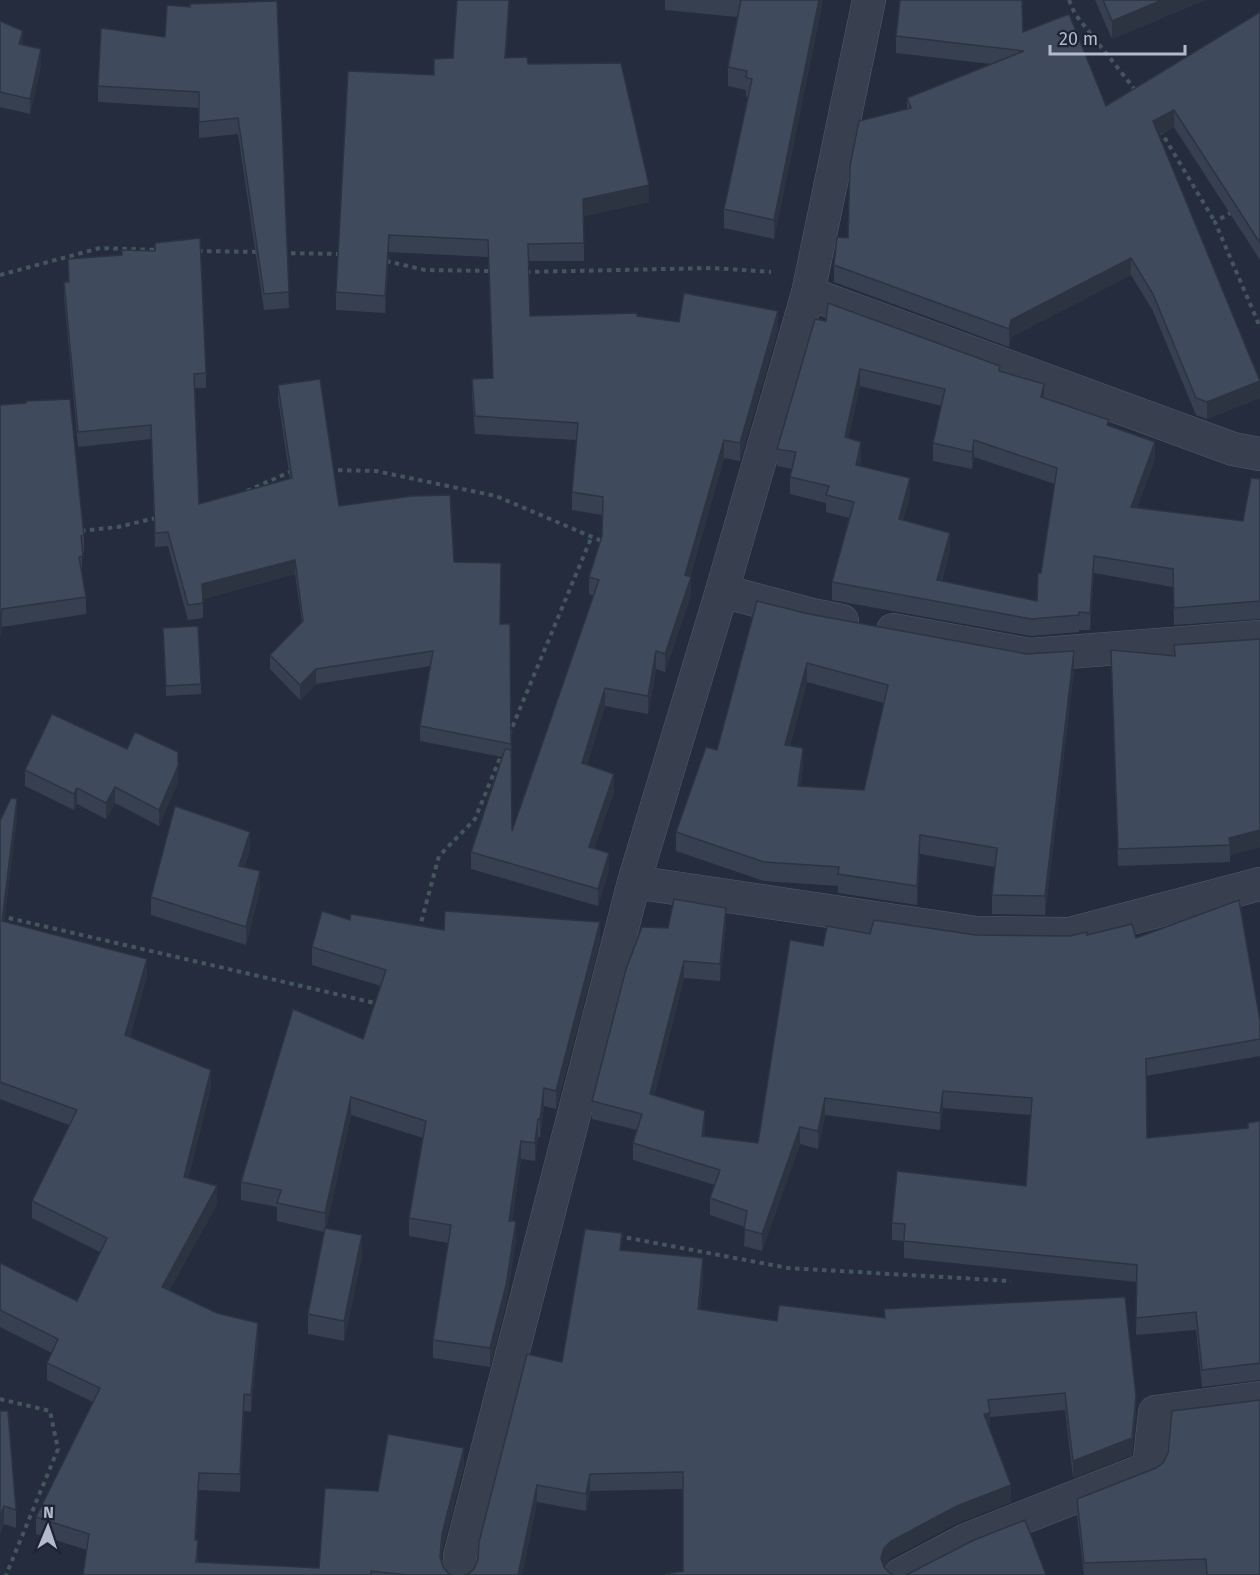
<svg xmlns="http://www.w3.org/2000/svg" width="1260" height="1575" viewBox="0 0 1260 1575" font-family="'Fira Sans',sans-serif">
<rect width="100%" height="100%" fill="#242c3e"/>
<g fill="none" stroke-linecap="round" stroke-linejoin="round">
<g stroke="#535a69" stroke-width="34">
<g id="street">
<polyline points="808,293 1233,449 1260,454"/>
<polyline points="722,591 812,615 842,621"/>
<polyline points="893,630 1030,655 1260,637"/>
<polyline points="634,882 976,933 1070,934 1260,884"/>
<polyline points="459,1575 460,1556 634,882 722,591 808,293 869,0"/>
<polyline points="900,1575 966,1540 1149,1468 1155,1412 1260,1398"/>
</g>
</g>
<g stroke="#44565c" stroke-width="4" stroke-dasharray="4.5 4.5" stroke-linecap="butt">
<polyline points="1069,0 1075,14 1136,91"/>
<polyline points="1160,130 1215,222"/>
<polyline points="1232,212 1215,222 1260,327"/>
<polyline points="198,251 260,252"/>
<polyline points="282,253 341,254"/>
<polyline points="386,261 425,270 492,271"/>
<polyline points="526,272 713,268 771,272"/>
<polyline points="0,275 100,248 158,250"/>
<polyline points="329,470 376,471 496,496 604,542"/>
<polyline points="247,491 292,471"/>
<polyline points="81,531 118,527 156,518"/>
<polyline points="509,735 592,536"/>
<polyline points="0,916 379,1004"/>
<polyline points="419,930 439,856 475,819 502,753"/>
<polyline points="618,1236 788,1268 1011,1281"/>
<polyline points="0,1399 50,1411 58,1449 6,1575"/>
</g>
<use href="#street" stroke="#383f4e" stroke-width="33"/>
</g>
<g fill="#374050" fill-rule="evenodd">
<polygon points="665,0 823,0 774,239 724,228 724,209 748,97 746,97 746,90 728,86 728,67 737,17 665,10"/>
<polygon points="1095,0 1205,0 1112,39"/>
<polygon points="277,1 289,308 264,310 238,134 199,138 199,108 98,102 98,86 165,37 190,7"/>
<polygon points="1260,12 1260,260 1174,127 1159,135 1260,398 1207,419 1196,415 1153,311 1131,275 1011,337 1009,347 834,282 834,265 848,238 907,109 907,98 991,64 896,53 896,36 1023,32 1106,106"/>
<polygon points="0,21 41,65 30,114 0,107"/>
<polygon points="506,58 528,64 649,202 584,216 584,261 528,261 530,316 637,316 679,322 778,329 740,461 724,458 690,577 691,595 665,672 656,669 648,714 605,706 587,765 614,792 594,848 609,870 598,906 471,869 471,852 502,757 420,741 420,726 431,666 316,684 300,700 270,669 270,655 302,623 295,574 203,599 203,618 188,620 168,546 155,547 151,439 78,447 64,297 64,282 68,282 68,259 122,255 155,251 155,243 206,373 206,388 195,388 199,504 290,479 278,399 278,385 339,506 454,562 501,624 510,624 512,831 594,596 589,594 589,577 602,536 602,515 572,510 572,492 576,440 475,434 472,396 472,379 493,378 488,257 389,252 385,313 336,310 336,292 434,75"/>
<path d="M815,319L1000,371L1044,398L1109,426L1155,459L1137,507L1243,521L1260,479V619L1174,625L1173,587L1094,573L1090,630H1079V632L1031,636L832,600V582L849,518L826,512V503L790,494V477L792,469L777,466V449ZM860,386L942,406L933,443V461L972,469L974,457L1055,484L1037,601L942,581L950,550L903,521L910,495L860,466L861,459L848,438Z"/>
<polygon points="0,405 84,536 84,553 82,553 82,574 86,597 86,614 2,627"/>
<path d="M809,614L1074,670L1045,915L992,914V895L995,867L920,854L917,905L838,893V886L764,881L676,851V832L717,750ZM807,682L884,703L864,790L800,786L803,767L790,746Z"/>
<polygon points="163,628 201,684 201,694 166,696"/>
<polygon points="1260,639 1260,847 1230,855 1230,862 1118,866 1111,650 1174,656"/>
<polygon points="25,770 178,782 159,826 115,803 106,819 77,804 74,810 25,786"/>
<polygon points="17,817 4,922 147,976 130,1036 211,1087 188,1179 217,1204 169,1291 258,1340 251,1412 244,1411 240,1492 199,1490 196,1540 198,1558 198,1562 319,1568 378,1491 464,1465 442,1551 441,1561 443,1567 449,1574 453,1575 83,1575 87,1550 36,1534 36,1517 93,1402 47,1380 47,1363 52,1353 0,1327 0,1263 77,1301 100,1252 32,1218 32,1201 69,1125 0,1099 0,821"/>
<polygon points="250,850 244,867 260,889 246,945 151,915 151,897"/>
<polygon points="350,920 444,930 600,941 556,1109 544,1106 540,1137 538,1137 535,1161 521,1159 512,1221 516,1239 506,1303 490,1367 433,1358 433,1340 448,1243 409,1236 409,1218 423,1138 351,1115 326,1228 362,1256 344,1341 308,1334 308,1314 324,1232 277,1221 277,1207 241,1200 241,1182 363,1039 381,986 312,965 312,947"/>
<polygon points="726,925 720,981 684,978 654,1096 705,1128 704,1136 758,1143 823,946 870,934 1087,935 1136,938 1260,1021 1260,1056 1146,1076 1147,1138 1248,1128 1248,1123 1260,1121 1260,1380 1202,1387 1196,1330 1136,1335 1137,1282 904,1258 904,1241 892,1240 892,1223 1026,1186 1031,1115 943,1108 940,1130 825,1115 818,1149 800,1144 762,1251 744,1246 745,1227 710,1215 710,1198 715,1185 633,1160 633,1143 637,1130 592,1119 592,1101 668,928"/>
<polygon points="622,1251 703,1275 700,1309 777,1321 779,1305 1136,1413 1132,1455 1073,1478 1065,1410 990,1417 990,1430 1011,1502 957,1523 891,1558 884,1566 683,1571 683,1489 590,1491 586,1511 537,1502 522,1575 465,1575 468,1574 474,1569 562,1362"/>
<polygon points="0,1411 16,1510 16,1528 4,1524 0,1534"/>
<polygon points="1156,1468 1260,1575 1084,1575 1077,1516 1077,1499"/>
</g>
<g fill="#2d3441">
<polygon points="509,0 510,0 505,75 505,58"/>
<polygon points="819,0 823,0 774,239 774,220"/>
<polygon points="1162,0 1205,0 1112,39 1112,21"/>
<polygon points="23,31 23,46 19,44"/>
<polygon points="41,49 41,65 30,114 30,99"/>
<polygon points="1174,110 1174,127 1153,138 1153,121"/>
<polygon points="649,185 649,202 583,216 583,199"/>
<polygon points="389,235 389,252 385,313 385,296"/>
<polygon points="1131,258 1131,275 1011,337 1009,347 1009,329 1011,320"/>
<polygon points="778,311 778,329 740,461 740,443"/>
<polygon points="860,369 860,386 845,455 845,437"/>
<polygon points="1260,381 1260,398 1207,419 1207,402"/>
<polygon points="1044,384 1044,401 1041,397"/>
<polygon points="724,440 724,458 685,593 685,575"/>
<polygon points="974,440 974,457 972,469 972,452"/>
<polygon points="861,442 861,459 856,482 856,465"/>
<polygon points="1155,442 1155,459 1131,524 1131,507"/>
<polygon points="910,478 910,495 899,537 899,519"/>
<polygon points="950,533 950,550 937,598 937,580"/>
<polygon points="1094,556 1094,573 1090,630 1090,613"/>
<polygon points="295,560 295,574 202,599 202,584"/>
<polygon points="691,577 691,595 665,672 665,654"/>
<polygon points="2,609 2,627 0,640 0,623"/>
<polygon points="656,651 656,669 648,714 648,696"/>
<polygon points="1074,651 1074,670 1045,915 1045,896"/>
<polygon points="807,663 807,682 785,764 785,745"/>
<polygon points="316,669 316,684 300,700 300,685"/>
<polygon points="605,688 605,706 582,781 582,763"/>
<polygon points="803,748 803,767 798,805 798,786"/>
<polygon points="178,766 178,782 159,826 159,810"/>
<polygon points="614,774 614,792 589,864 589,847"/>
<polygon points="115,787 115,803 106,819 106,803"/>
<polygon points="77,788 77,804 74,810 74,794"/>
<polygon points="17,799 17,817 2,938 2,921"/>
<polygon points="1260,830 1260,847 1230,855 1229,838"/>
<polygon points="250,832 250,850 239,884 239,866"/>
<polygon points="920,835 920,854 917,905 917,886"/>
<polygon points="609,853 609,870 598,906 598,889"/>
<polygon points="260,871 260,889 246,945 246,927"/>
<polygon points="726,908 726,925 720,981 720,964"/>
<polygon points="600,922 600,941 556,1109 556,1091"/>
<polygon points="147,959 147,976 125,1052 125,1035"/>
<polygon points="684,961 684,978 650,1111 650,1094"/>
<polygon points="211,1070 211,1087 184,1195 184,1177"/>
<polygon points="544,1088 544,1106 540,1137 540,1119"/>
<polygon points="943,1091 943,1108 940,1130 940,1113"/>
<polygon points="351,1097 351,1115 325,1232 325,1213"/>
<polygon points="825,1098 825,1115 818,1149 818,1131"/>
<polygon points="705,1111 705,1128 702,1153 702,1136"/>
<polygon points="538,1119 538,1137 535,1161 535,1143"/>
<polygon points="800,1127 800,1144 762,1251 762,1234"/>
<polygon points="521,1141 521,1159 509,1239 509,1221"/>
<polygon points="217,1186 217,1204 162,1304 162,1287"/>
<polygon points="516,1221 516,1239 506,1303 490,1367 490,1348"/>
<polygon points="362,1235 362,1256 344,1341 344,1321"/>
<polygon points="703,1258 703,1275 698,1326 698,1309"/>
<polygon points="258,1323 258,1340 251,1412 251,1395"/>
<polygon points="244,1394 244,1411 240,1492 240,1474"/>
<polygon points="1136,1396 1136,1413 1132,1455 1073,1478 1073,1461"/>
<polygon points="990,1413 990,1430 984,1414"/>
<polygon points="464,1448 464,1465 442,1551 440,1574 442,1534"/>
<polygon points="199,1473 199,1490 195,1557 195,1540"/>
<polygon points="590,1474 590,1491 586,1511 586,1494"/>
<polygon points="537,1485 537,1502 522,1575 518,1575"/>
<polygon points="1011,1485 1011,1502 957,1523 891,1558 884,1566 881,1575 881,1558 884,1548 891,1541 957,1506"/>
<polygon points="4,1506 4,1524 0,1534 0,1516"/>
<polygon points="198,1540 198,1558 196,1575 196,1562"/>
</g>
<g fill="#404a5d" stroke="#2d3441" stroke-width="1.5" fill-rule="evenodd">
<polygon points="457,0 509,0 505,58 527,57 528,64 621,63 649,185 583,199 584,243 528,244 530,316 637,313 637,316 679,322 684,293 778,311 740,443 724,440 685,575 691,577 665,654 656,651 648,696 605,688 582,763 614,774 589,847 609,853 598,889 471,852 505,749 511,750 512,831 599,580 589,577 602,536 603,497 572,492 578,423 475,416 472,379 493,378 488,240 389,235 385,296 336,292 348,71 434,75 434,59 453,58"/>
<polygon points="741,0 819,0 774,220 724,209 752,79 746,77 747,71 728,67"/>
<polygon points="900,0 1022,0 1023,32 1069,14 1106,106 1260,12 1260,243 1174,110 1153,121 1260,381 1207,402 1196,398 1153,294 1131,258 1011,320 1009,329 834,265 837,237 848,238 850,166 859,121 911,108 907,98 1024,51 896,36"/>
<polygon points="1103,0 1162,0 1112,21"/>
<polygon points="277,1 289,292 264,294 238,118 199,122 199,92 98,86 101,28 165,37 167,5 190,7 190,4"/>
<polygon points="0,21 23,31 19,44 41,49 30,99 0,92"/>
<polygon points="200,238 206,373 194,374 199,504 292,478 278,385 320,379 339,506 412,496 450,495 454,562 501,563 500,624 510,624 511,744 420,726 433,651 316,669 300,685 270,655 303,621 295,560 202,584 203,603 188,605 168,532 155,533 151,425 78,432 64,282 69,282 68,259 122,255 122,250 155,251 155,243"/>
<path d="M828,303L1000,366L999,371L1044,384L1041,397L1109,420L1107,425L1155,442L1131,507L1243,521L1251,478L1260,479V601L1174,608L1173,569L1094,556L1090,613L1079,612V615L1031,619L832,582L854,502L826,495L829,486L790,477L796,452L777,449L815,319L826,321ZM860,369L945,389L933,443L972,452L974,440L1057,468L1041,573H1038L1037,601L937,580L950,533L899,519L910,478L856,465L861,442L845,437Z"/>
<polygon points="70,399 84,536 81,536 83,556 79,557 86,597 2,609 0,623 0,405 26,403 26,401"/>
<path d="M757,601L809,614L1027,654L1074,651L1045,896L992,895L997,848L920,835L917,886L838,874L839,867L764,862L676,832L706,747L717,750ZM807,663L888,685L864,790L798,786L803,748L785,745Z"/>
<polygon points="198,626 201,684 166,686 163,628"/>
<polygon points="1260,639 1260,830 1229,838 1230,845 1118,849 1111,650 1175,656 1174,645"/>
<polygon points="52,714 127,749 135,732 178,752 178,766 159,810 115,787 106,803 77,788 74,794 25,770"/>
<polygon points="11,798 17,799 2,921 147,959 125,1035 211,1070 184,1177 217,1186 162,1287 217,1313 258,1323 251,1395 244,1394 240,1474 199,1473 195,1540 198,1540 196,1562 319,1568 325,1488 378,1491 388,1434 464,1448 442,1534 440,1557 443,1567 449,1574 453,1575 407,1575 371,1571 371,1575 83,1575 89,1534 36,1517 100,1388 47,1363 58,1339 0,1310 0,1263 77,1301 107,1238 32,1201 77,1110 0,1082 0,821"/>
<polygon points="175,806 250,832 239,866 260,871 246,927 151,897"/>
<polygon points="674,899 726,908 720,964 684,961 650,1094 705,1111 702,1136 758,1143 790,940 823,946 827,926 870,934 874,920 976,935 1070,936 1087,932 1087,935 1132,924 1136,938 1239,900 1260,1021 1260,1039 1146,1059 1147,1138 1248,1128 1248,1123 1260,1121 1260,1363 1202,1370 1196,1312 1136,1318 1137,1265 904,1241 905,1224 892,1223 897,1171 1026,1186 1032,1098 943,1091 940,1113 825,1098 818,1131 800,1127 762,1234 744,1229 747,1211 710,1198 720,1170 633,1143 642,1114 592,1101 626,969 642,927 668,928"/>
<polygon points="322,911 350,920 351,914 444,930 445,911 600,922 556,1091 544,1088 540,1119 538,1119 535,1143 521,1141 509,1221 516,1221 506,1285 490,1348 433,1340 451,1225 409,1218 426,1121 351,1097 325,1213 277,1203 281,1190 241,1182 293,1009 363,1039 386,970 312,947"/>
<polygon points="325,1228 362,1235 344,1321 308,1314"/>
<polygon points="585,1229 622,1233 620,1250 703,1258 698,1309 777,1321 779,1305 885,1318 884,1309 1125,1297 1136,1396 1132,1438 1073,1461 1065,1393 988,1400 990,1413 984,1414 1011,1485 957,1506 891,1541 884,1548 881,1558 884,1567 891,1574 894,1575 666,1575 666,1574 683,1571 683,1472 590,1474 586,1494 537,1485 518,1575 465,1575 468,1574 474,1569 478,1559 479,1542 527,1354 562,1362"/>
<polygon points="1260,1400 1260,1575 1207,1575 1206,1559 1084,1563 1077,1499 1156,1468 1163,1463 1168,1453 1172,1411"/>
<polygon points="0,1411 8,1411 16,1510 4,1506 0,1516"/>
<polygon points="1025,1520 1046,1575 906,1575 974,1540"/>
</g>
<g transform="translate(48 1527) rotate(2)" stroke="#1d2433" stroke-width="4.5" paint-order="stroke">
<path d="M0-4.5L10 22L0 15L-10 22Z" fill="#b4bac9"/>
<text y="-9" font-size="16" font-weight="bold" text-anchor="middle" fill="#b4bac9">N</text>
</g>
<path d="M1050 45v9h135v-9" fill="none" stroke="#b4bac9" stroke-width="3"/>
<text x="1059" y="45" font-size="18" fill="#b4bac9" stroke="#1d2433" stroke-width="4.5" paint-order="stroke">20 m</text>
</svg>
